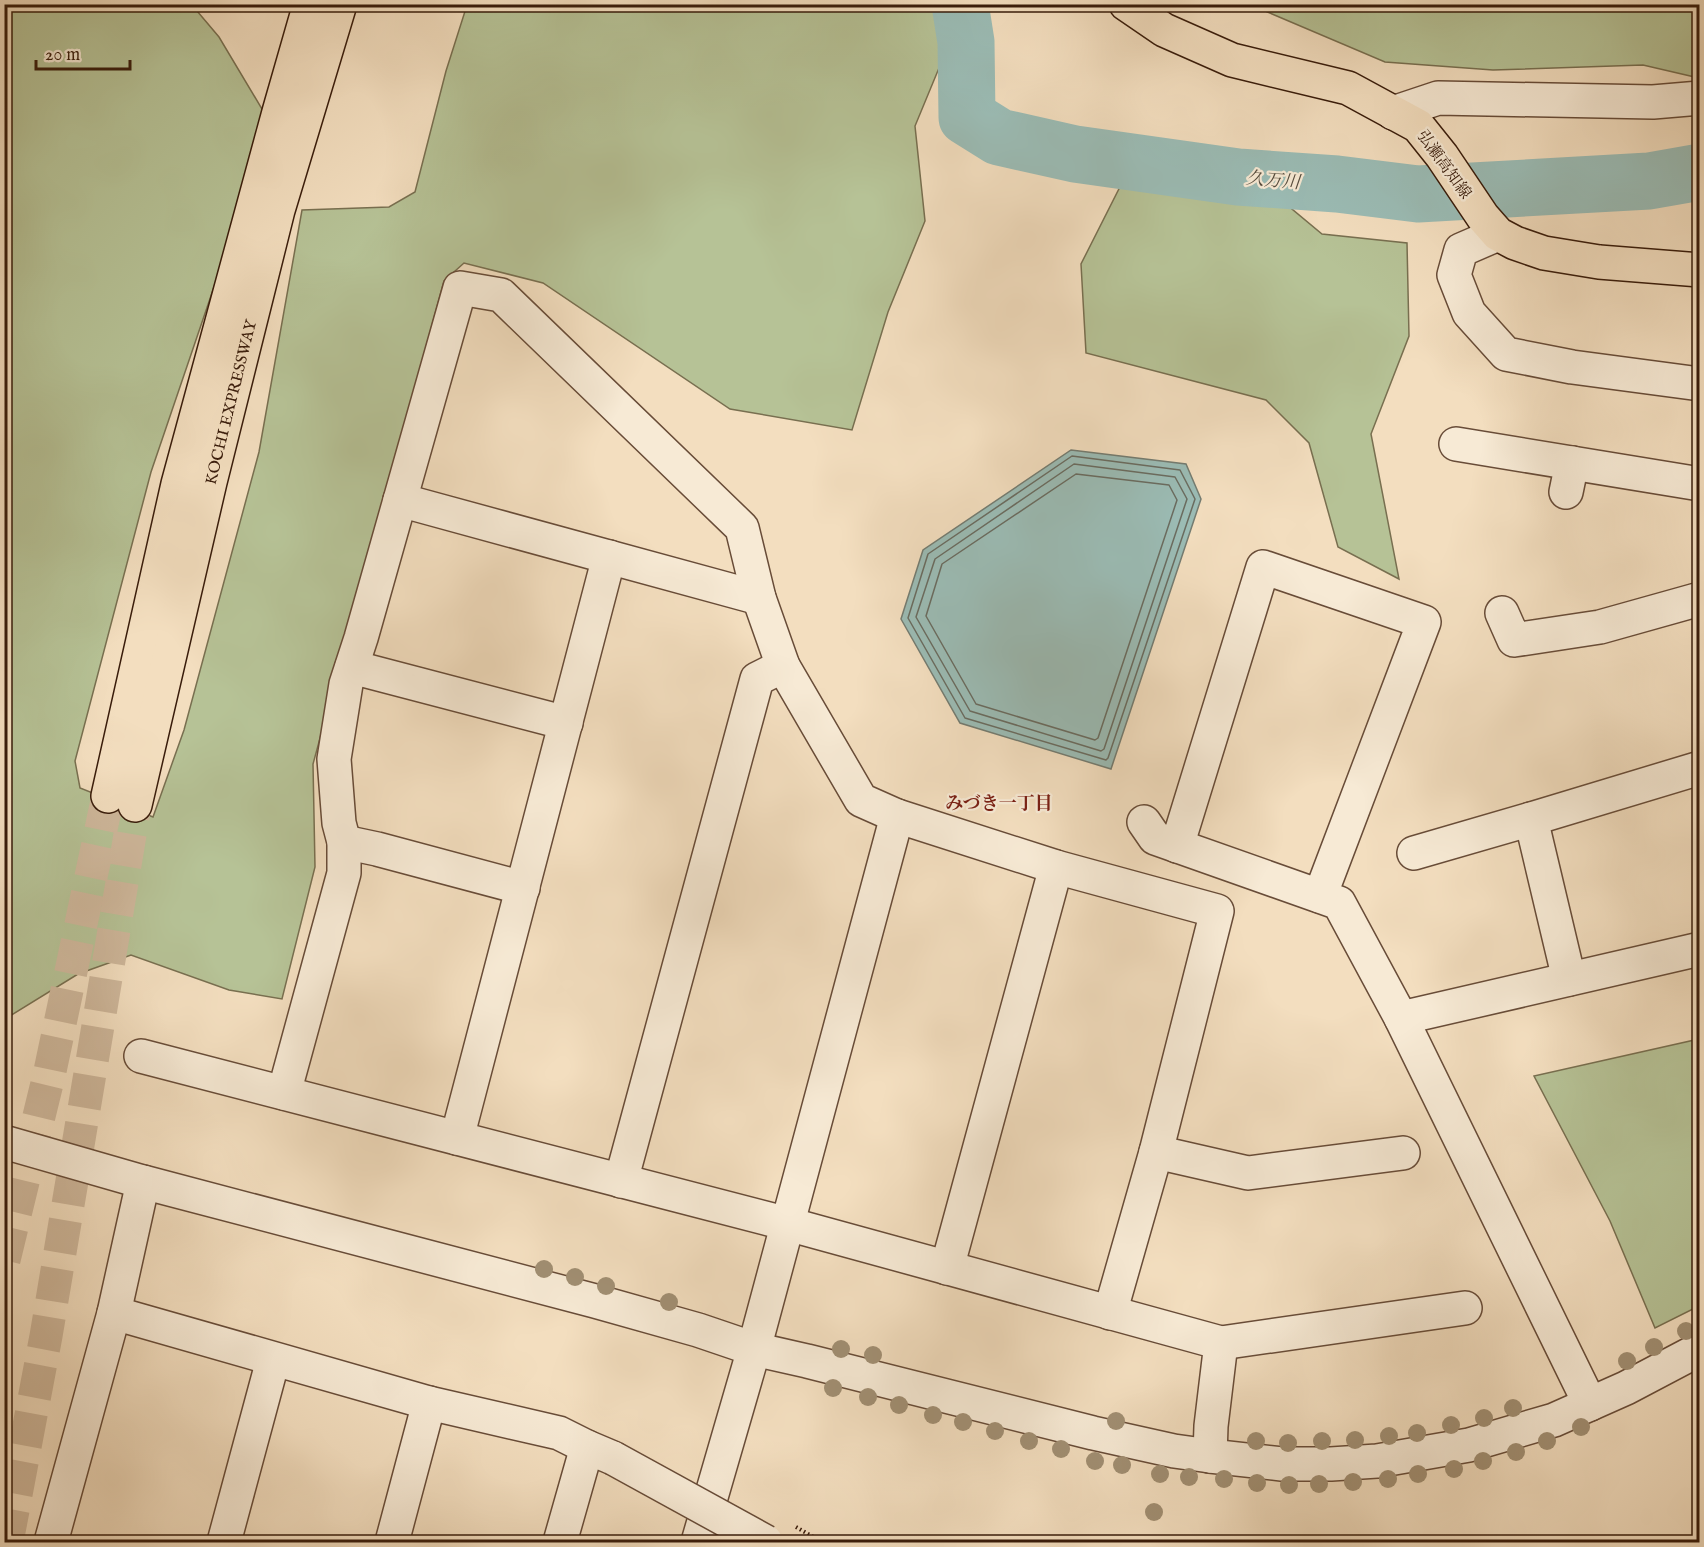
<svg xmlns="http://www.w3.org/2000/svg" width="1704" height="1547" viewBox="0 0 1704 1547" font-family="'IM FELL English','Noto Serif JP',serif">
<rect width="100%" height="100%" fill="#f3debf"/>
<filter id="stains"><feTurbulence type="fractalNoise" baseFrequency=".00333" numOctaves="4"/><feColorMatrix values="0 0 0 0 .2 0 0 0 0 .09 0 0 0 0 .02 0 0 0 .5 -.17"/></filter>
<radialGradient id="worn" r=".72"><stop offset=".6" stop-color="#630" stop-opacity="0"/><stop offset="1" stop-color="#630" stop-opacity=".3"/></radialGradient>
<g fill="#b6c296" stroke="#786f50" stroke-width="1.5">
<polygon points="5,5 192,5 219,37 265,114 231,237 151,472 75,761 80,788 153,817 184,730 259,452 302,210 389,207 415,192 446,71 467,5 940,5 951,39 915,126 925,221 888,312 852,430 730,409 543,283 464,263 444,281 313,764 315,867 282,999 229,990 131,955 78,974 5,1019"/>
<polygon points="1251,5 1699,5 1699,78 1643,65 1493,70 1385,62"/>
<polygon points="1198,166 1281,200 1322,234 1407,243 1409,336 1371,434 1399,579 1338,547 1309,443 1266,400 1086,353 1081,264 1129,169"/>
<polygon points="1699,1039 1699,1306 1655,1328 1610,1221 1534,1076"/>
</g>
<polygon fill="#9bbcb5" stroke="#747c71" stroke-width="1.5" points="1071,450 1186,464 1201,499 1111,769 960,723 901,619 923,550"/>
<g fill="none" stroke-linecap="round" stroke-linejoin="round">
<g stroke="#6a6c60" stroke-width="1.5">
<polygon points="1072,456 1180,470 1195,499 1108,758 1106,760 965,718 908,618 928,554"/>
<polygon points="1074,464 1175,477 1187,499 1104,749 1101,751 970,711 916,617 935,559"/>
<polygon points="1076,474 1169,485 1177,500 1098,738 1095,740 976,704 926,616 942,564"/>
</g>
<polyline stroke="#9bbcb5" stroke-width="57" points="960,4 966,42 967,117 999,137 1075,154 1238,177 1337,184 1418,194 1649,181 1700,172"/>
<g stroke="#ceb79b" stroke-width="33" stroke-dasharray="33 16" stroke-linecap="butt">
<polyline points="4,1260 50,1071 108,796"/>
<polyline points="7,1542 46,1336 135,805"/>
</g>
<g stroke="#684c38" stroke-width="36">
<g id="minor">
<polyline points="1393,113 1438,98 1653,102 1700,98"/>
<polyline points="1498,234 1461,250 1454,275 1469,313 1506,354 1572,367 1700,384"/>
<polyline points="1456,444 1700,484"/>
<polyline points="1566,492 1572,463"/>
<polyline points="400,500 759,598"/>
<polyline points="1502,613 1514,640 1600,627 1700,599"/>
<polyline points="352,667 566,723"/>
<polyline points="1531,819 1569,979"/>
<polyline points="1144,822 1155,838 1339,903 1401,1018 1590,1404"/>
<polyline points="344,842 377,849 523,888"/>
<polyline points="1177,846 1263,567 1424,622 1320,896"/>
<polyline points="1414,853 1531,819 1700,768"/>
<polyline points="1401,1018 1700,949"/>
<polyline points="141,1056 788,1224 1221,1343 1211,1426 1210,1456"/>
<polyline points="284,1093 344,873 344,842 339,823 334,759 346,684 361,638 460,288 501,295 742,528 759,598 783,666 861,800 897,816 1056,867 1217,911 1156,1152 1110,1313"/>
<polyline points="457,1138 609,557"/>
<polyline points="4,1142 143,1182 595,1301 698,1330 754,1349 807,1361 1093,1433 1174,1451 1210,1456 1282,1464 1331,1464 1377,1461 1469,1445 1554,1420 1626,1388 1700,1349"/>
<polyline points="1156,1152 1248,1173 1403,1153"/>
<polyline points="621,1181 757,679 783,666"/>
<polyline points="947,1268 1056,867"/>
<polyline points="114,1313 429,1403 559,1433 587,1447 613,1458"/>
<polyline points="1221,1343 1465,1308"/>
<polyline points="51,1542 114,1313 143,1182"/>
<polyline points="224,1542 273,1360"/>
<polyline points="392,1542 429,1403"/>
<polyline points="560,1542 587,1447"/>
<polyline points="698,1542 754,1349 897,816"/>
</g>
</g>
<g stroke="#391c0b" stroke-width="36">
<polyline id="major" points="1126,4 1164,30 1232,60 1348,88 1418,126 1442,156 1483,217 1498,234 1515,243 1544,253 1599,262 1700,270"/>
</g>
<g stroke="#391c0b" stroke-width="36">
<g id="highway">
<polyline points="108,796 178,484 279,112 310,4"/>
<path id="s1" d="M135,805L210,482L278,210L340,4"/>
</g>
</g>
<polyline stroke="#391c0b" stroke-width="4" stroke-dasharray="1.5 3" stroke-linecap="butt" points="796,1527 822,1542"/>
<use href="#minor" stroke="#f7ead5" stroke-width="33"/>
<use href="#major" stroke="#f3debf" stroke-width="33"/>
<use href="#highway" stroke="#f3debf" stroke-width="33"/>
<g stroke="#684c38" stroke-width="36" stroke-linecap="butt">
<polyline id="minor-bridge" points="613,1458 766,1542"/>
</g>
<use href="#minor-bridge" stroke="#f7ead5" stroke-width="33"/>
</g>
<g fill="#a18f73">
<circle cx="544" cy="1269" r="9"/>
<circle cx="575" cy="1277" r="9"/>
<circle cx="606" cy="1286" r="9"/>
<circle cx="669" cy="1302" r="9"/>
<circle cx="1686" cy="1331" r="9"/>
<circle cx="1654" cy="1347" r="9"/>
<circle cx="841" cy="1349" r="9"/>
<circle cx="873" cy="1355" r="9"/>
<circle cx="1627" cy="1361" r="9"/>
<circle cx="833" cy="1388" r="9"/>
<circle cx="868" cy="1397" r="9"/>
<circle cx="899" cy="1405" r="9"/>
<circle cx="1513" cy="1408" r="9"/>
<circle cx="933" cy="1415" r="9"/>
<circle cx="1484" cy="1418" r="9"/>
<circle cx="1116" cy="1421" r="9"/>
<circle cx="963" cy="1422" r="9"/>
<circle cx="1451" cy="1425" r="9"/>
<circle cx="1581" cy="1427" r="9"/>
<circle cx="995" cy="1431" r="9"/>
<circle cx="1417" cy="1433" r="9"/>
<circle cx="1389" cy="1436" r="9"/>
<circle cx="1355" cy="1440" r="9"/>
<circle cx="1029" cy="1441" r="9"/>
<circle cx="1256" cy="1441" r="9"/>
<circle cx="1322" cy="1441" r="9"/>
<circle cx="1547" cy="1441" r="9"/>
<circle cx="1288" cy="1443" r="9"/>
<circle cx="1061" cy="1449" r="9"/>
<circle cx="1516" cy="1452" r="9"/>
<circle cx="1095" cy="1461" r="9"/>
<circle cx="1483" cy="1461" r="9"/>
<circle cx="1122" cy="1465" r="9"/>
<circle cx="1454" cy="1469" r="9"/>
<circle cx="1160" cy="1474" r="9"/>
<circle cx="1418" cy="1474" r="9"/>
<circle cx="1189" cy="1477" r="9"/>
<circle cx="1224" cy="1479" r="9"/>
<circle cx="1388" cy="1479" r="9"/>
<circle cx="1353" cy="1482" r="9"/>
<circle cx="1257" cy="1483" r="9"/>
<circle cx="1319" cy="1484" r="9"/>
<circle cx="1289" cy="1485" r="9"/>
<circle cx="1154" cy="1512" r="9"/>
</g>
<g text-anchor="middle" stroke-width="4.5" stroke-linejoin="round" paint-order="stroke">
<g font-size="16" fill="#391c0b" stroke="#f7ead5">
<text transform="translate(1445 164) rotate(54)" y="6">弘瀬高知線</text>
<text dy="6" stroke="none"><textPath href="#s1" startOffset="414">KOCHI EXPRESSWAY</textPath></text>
</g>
<g font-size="18" font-style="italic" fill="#564c3e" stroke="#f7ead5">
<text transform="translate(1273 180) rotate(5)" y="6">久万川</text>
</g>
<g font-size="18" font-weight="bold" fill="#7a1f14" stroke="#f7ead5">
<text x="999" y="809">みづき一丁目</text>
</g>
</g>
<rect width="1704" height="1547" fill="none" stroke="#f3debf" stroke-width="24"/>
<rect x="6" y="6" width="1692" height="1535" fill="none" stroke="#391c0b" stroke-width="3"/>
<rect x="12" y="12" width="1680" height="1523" fill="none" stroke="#391c0b" stroke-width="1.5"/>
<path d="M36 60v9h94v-9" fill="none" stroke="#391c0b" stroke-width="3"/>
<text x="45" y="60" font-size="18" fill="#391c0b" stroke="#f7ead5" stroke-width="4.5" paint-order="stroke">20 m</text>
<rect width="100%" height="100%" filter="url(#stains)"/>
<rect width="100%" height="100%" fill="url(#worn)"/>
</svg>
